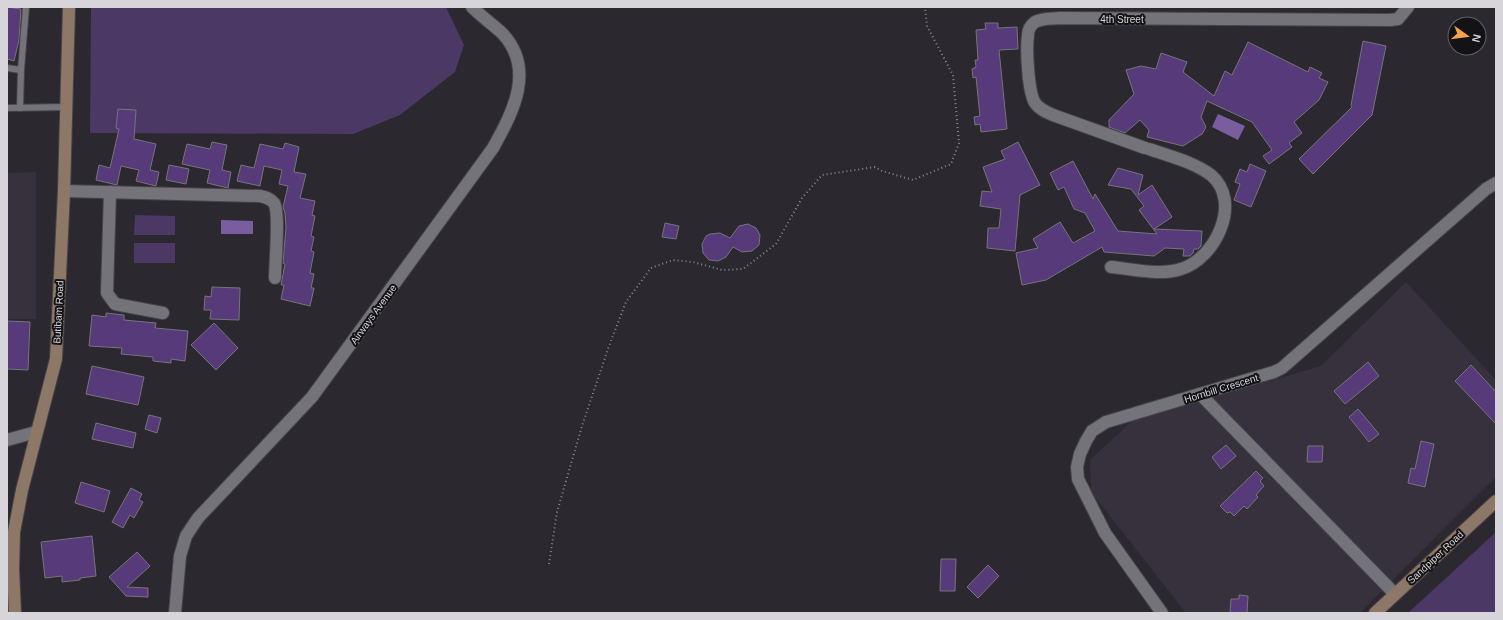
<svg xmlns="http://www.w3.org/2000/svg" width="1503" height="620" viewBox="0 0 1503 620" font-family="Helvetica,sans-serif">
<rect width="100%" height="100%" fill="#2b292f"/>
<g fill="#36313d">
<polygon points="36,172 36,319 7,319 7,173"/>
<polygon points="1406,282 1496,380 1496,477 1360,613 1186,613 1091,492 1090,460 1132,421 1321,366"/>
</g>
<g fill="#4b3865">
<polygon points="91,7 446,7 464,45 455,72 400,115 353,134 90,133"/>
<polygon points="135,215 175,216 175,235 134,235"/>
<rect x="134" y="243" width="41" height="20"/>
<polygon points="1496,532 1496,613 1408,613"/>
</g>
<g fill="#795d9f">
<polygon points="1218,114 1245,126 1238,140 1212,127"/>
<polygon points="221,220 253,221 253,234 221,234"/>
</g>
<g fill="#563a79" stroke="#76747b">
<polygon points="7,7 21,9 19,40 14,61 7,59"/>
<polygon points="985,23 998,23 998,28 1017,27 1018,49 999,50 1007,129 981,132 980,124 975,125 974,117 980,116 976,77 973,78 972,69 976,67 975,60 978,60 976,30 986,29"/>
<polygon points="1363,41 1386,46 1372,115 1313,174 1299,159 1352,107 1351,105"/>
<polygon points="1248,42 1308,72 1310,67 1322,73 1319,78 1328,82 1319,100 1294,122 1302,133 1289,143 1292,147 1269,164 1263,156 1272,150 1252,122 1207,101 1201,117 1206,127 1202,134 1183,146 1147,137 1149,130 1140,120 1125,133 1109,127 1109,120 1134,94 1126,70 1141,66 1156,69 1161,53 1187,62 1183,72 1214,96 1225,71 1232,75"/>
<polygon points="118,109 136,110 134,139 156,144 150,170 159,172 156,186 136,181 139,170 121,166 117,185 96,180 99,165 110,168 119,129 116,128"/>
<polygon points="212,142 227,145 222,170 231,172 228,188 207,183 210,170 182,164 187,144 210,149"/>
<polygon points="1018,142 1040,185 1020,195 1015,251 987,248 988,228 999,228 1001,209 980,206 982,191 992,192 983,167 1005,159 1001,151"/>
<polygon points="285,143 299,147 294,172 306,174 300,198 315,201 312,215 315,216 311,236 314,237 311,251 314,252 310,273 314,274 311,288 314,288 310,306 281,299 284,285 281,285 285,264 283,263 286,227 285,213 283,207 288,186 279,184 282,170 264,166 260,186 237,181 241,165 254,168 260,144 283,149"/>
<polygon points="1073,161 1093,199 1095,194 1118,231 1157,234 1139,210 1144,206 1131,189 1108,185 1118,168 1143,175 1138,195 1152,185 1172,217 1154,229 1202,231 1201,246 1198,249 1194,249 1193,253 1190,256 1183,256 1184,249 1165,248 1154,256 1104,252 1102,247 1046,280 1022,285 1016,253 1038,248 1033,239 1060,222 1073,243 1095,231 1085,213 1074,209 1064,187 1058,190 1050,173"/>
<polygon points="1250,164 1266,171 1251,207 1234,200 1240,184 1235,182 1240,169 1247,172"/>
<polygon points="169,165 189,169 186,184 166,180"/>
<polygon points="665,223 679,226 676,239 662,237"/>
<polygon points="748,224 756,228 760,235 759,245 752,251 742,252 733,247 726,257 718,261 709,260 703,253 702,244 706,236 710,234 720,233 730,238 739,226"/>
<polygon points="212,287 240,288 239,320 210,319 211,310 204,310 205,296 211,297"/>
<polygon points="106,313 124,315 124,320 156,323 155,328 188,331 185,361 171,359 171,363 153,361 153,357 121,354 122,348 89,346 92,315 106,317"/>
<polygon points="7,321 30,322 28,370 7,369"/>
<polygon points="214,323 238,348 216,370 191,345"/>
<polygon points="1368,362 1379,376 1345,404 1334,391"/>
<polygon points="1471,365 1496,392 1496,424 1455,381"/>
<polygon points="92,366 144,377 138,405 86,394"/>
<polygon points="1358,409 1379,434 1369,442 1349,417"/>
<polygon points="149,415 161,418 157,433 145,429"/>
<polygon points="96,423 136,433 133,448 92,439"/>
<polygon points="1421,441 1434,444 1425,487 1408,483 1411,468 1415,469"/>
<polygon points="1226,445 1236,456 1221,469 1212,457"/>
<polygon points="1308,446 1323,446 1322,462 1307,462"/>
<polygon points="1256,471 1263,478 1260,481 1264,486 1256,495 1258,497 1247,509 1244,506 1234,516 1230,512 1227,513 1220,506"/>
<polygon points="81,482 110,491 104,512 75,503"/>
<polygon points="131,488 142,494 139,500 143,502 134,518 130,515 123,528 112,522"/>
<polygon points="92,536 96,576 80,578 80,580 62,582 62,576 45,578 41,542"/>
<polygon points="137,552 150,566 127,587 148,588 148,597 126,596 109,577"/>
<polygon points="941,559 956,559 955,591 940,591"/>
<polygon points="988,565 999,576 978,598 967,587"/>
<polygon points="1239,595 1248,596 1247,613 1230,613 1231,599 1239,599"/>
</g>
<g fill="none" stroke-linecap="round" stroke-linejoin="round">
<g stroke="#474549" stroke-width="8">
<g id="lane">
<polyline points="7,68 21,70 26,7"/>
<polyline points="7,108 66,107"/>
<polyline points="20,108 21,70"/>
</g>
</g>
<g stroke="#474549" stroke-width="14">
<g id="street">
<path d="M1145,148L1053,115C1046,112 1039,109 1035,103C1028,92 1026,48 1028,35C1028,30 1031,25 1035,22C1042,18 1052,19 1060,18L1390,20L1398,19L1408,7"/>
<path d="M64,191L260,196C265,197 270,198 274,203C280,212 275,264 275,278"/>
<polyline points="110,192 107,293 115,304 163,313"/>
<path d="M1111,267C1133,269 1160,276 1181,269C1215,259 1243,202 1211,175C1194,162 1169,156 1149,149"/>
<polyline points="1200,394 1395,594"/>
<polyline points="7,440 36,432"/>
<path d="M175,613L180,556L186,536L198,518L312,397L493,148C513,112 536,69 502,33C492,24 481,16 472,7"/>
<polyline points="1162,613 1105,533 1078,479 1077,467 1080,454 1086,441 1092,431 1106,422 1274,372 1282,368 1486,189 1496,183"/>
</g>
</g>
<g stroke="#474549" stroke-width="14">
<g id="secondary">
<polyline points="15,613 13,569 14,532 22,490 56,359 64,191 69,7"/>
<polyline points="1375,613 1496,501"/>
</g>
</g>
<polyline stroke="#88868b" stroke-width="2" stroke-dasharray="1 3" stroke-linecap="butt" points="549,564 557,512 582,426 609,346 626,302 651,268 673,260 693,262 722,270 743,269 776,244 802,198 822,175 875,167 882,171 913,180 951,164 959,143 953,75 927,26 925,7"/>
<use href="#lane" stroke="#75737a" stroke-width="6"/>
<use href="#street" stroke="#75737a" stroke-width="12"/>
<use href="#secondary" stroke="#8d7868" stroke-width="12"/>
</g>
<g text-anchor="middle" stroke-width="4" stroke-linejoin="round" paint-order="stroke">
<g font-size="10" fill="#d7d5d9" stroke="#131215">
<text x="1122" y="23">4th Street</text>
<text transform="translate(58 312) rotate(-87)" y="4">Butibam Road</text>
<text transform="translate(373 314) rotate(-54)" y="4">Airways Avenue</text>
<text transform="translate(1221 388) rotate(-17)" y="4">Hornbill Crescent</text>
<text transform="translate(1435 557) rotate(-43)" y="4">Sandpiper Road</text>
</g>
</g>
<rect width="1503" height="620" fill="none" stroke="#d7d5d9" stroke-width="16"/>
<g transform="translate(1467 36) rotate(104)"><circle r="19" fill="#131215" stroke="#616063"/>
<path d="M0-3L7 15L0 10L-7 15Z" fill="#f6a248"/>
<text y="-6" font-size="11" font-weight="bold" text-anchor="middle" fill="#d7d5d9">N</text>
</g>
</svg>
